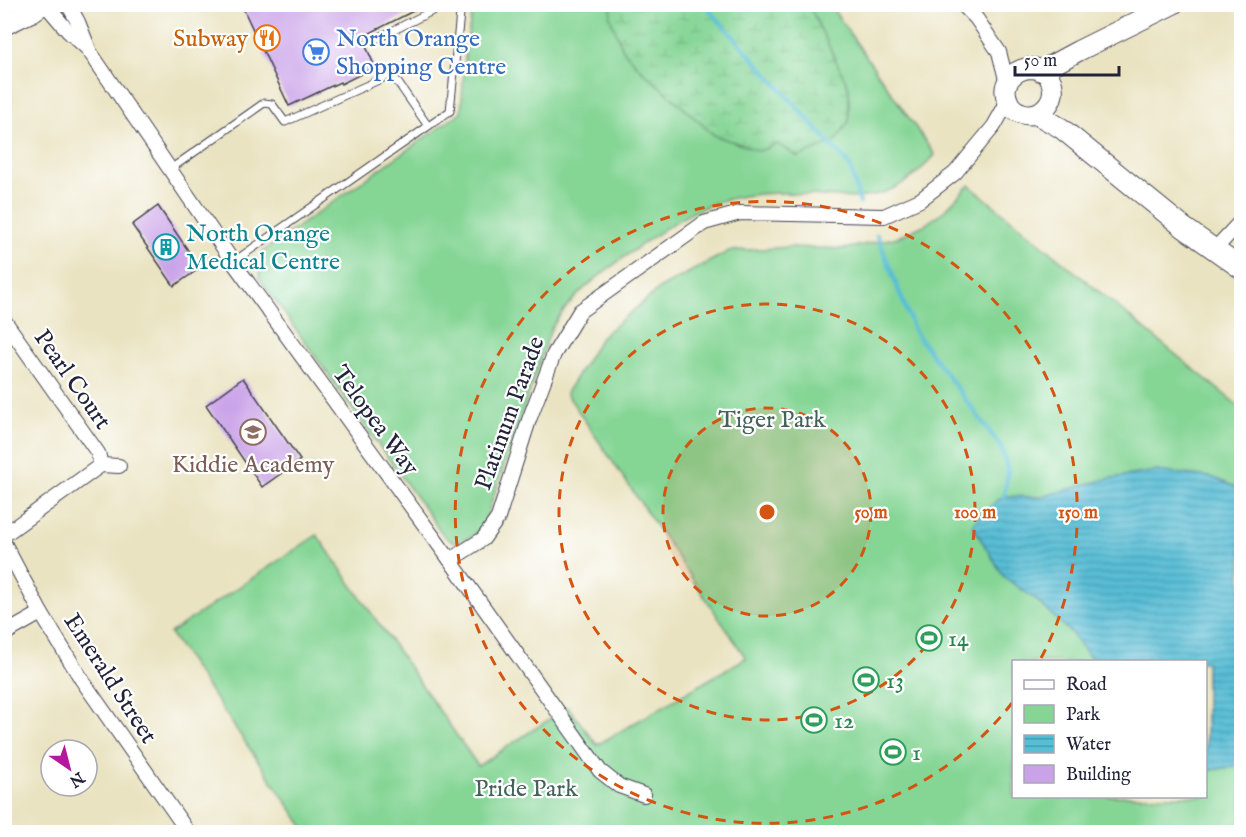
<svg xmlns="http://www.w3.org/2000/svg" width="1246" height="837" viewBox="0 0 1246 837" font-family="'IM FELL English',serif">
<defs>
<pattern id="wetland-marsh" width="20" height="14" patternUnits="userSpaceOnUse" patternTransform="scale(1.5)"><rect width="20" height="14" fill="#85d595"/><path d="M1 5h8M5 5V1M11 12h8M15 12V8" fill="none" stroke="#73b781"/></pattern>
<pattern id="water-rules" width="6" height="5" patternUnits="userSpaceOnUse" patternTransform="scale(1.5)"><rect width="6" height="5" fill="#58bed6"/><path d="M0 2.5h6" fill="none" stroke="#489aaf"/></pattern>
</defs>
<rect width="100%" height="100%" fill="#fff"/>
<filter id="ink" filterUnits="userSpaceOnUse"><feTurbulence type="fractalNoise" baseFrequency=".0167" numOctaves="2"/><feDisplacementMap in="SourceGraphic" scale="12" xChannelSelector="R" yChannelSelector="G"/><feConvolveMatrix kernelMatrix="1 2 1 2 8 2 1 2 1" color-interpolation-filters="sRGB"/></filter>
<filter id="wash" filterUnits="userSpaceOnUse"><feTurbulence type="fractalNoise" baseFrequency=".008" numOctaves="4" result="noise"/><feDisplacementMap in="SourceGraphic" scale="24" xChannelSelector="R" yChannelSelector="G"/><feGaussianBlur stdDeviation="1.35" result="paint"/><feColorMatrix in="noise" values="0 0 0 0 0 0 0 0 0 0 0 0 0 0 0 0 0 1.4 0 .05"/><feComposite in="paint" operator="in"/></filter>
<g filter="url(#wash)">
<rect width="100%" height="100%" fill="#eae3c1"/>
<g fill="#85d595" stroke="#547c68" stroke-width="1.5" fill-rule="evenodd">
<path d="M474,5H830L935,155C926,165 916,175 905,182C870,206 837,196 798,194C780,192 761,193 743,196C698,203 665,228 630,253C598,276 571,295 551,329L483,527L472,537L456,543L444,536L259,278L262,252L461,112L466,44Z"/>
<path d="M969,185L1241,408V832H307L170,633L317,535L478,766L568,707L597,745L746,658L566,393L602,336L662,287L729,251L792,247L845,249L898,237L926,224L945,210ZM1014,662H1206V796H1014Z"/>
</g>
<polygon fill="url(#wetland-marsh)" stroke="#547c68" stroke-width="1.5" points="612,5 809,5 849,88 849,121 835,142 798,157 778,144 759,151 714,135 640,69 623,50 610,17"/>
<polygon fill="url(#water-rules)" stroke="#3d7088" stroke-width="1.5" points="1156,471 1211,477 1241,489 1241,765 1206,771 1206,662 1093,661 1071,633 1035,599 1004,577 972,525 984,511 1004,496 1040,497 1106,479"/>
<g fill="none" stroke-linecap="round" stroke-linejoin="round">
<g stroke="#58bed6" stroke-width="4.5">
<polyline points="704,4 850,166 860,203"/>
<polyline points="877,235 915,332 1001,447 1008,471 1004,496"/>
</g>
</g>
<g id="blocks">
<g fill="#c9a2e8">
<polygon points="241,4 427,4 362,37 375,67 341,84 340,82 289,106"/>
<polygon points="158,206 200,268 174,286 132,225"/>
<polygon points="243,378 300,460 262,487 206,405"/>
</g>
</g>
</g>
<g filter="url(#ink)">
<use href="#blocks" fill-opacity="0" stroke="#403f4f" stroke-width="1.5"/>
<g fill="none" stroke-linecap="round" stroke-linejoin="round">
<g stroke="#403f4f" stroke-width="9">
<g id="lane">
<polyline points="372,41 446,4"/>
<polyline points="169,170 264,103 272,104 285,122 392,74 428,126"/>
<polyline points="233,262 450,111 461,4"/>
</g>
</g>
<g stroke="#403f4f" stroke-width="16">
<g id="street">
<polyline points="45,4 68,31 87,48"/>
<polyline points="68,4 78,22 90,52 233,262 450,560 600,771 619,786 644,795"/>
<polyline points="962,4 976,18 999,52 1007,83"/>
<polyline points="1215,249 1242,220"/>
<polyline points="4,320 98,453 101,465"/>
<polyline points="4,535 101,465 119,466"/>
<polyline points="4,543 41,613 82,680 188,832"/>
<polyline points="450,560 483,539 498,518 529,420 554,354 580,311 704,223 740,213 884,216 920,200 955,173 994,126 1008,101"/>
<polyline points="4,634 41,613"/>
</g>
</g>
<g stroke="#403f4f" stroke-width="22">
<g id="secondary">
<polyline points="4,25 33,11 43,4"/>
<path d="M1029,68C1034,68 1042,69 1046,73C1049,75 1049,78 1051,81C1059,100 1040,120 1021,113C1015,111 1010,107 1008,101C1000,84 1013,70 1029,68Z"/>
<polyline points="1041,71 1078,51 1173,4"/>
<polyline points="1036,114 1061,128 1183,227 1242,269"/>
</g>
</g>
<use href="#lane" stroke="#fff" stroke-width="7"/>
<use href="#street" stroke="#fff" stroke-width="14"/>
<use href="#secondary" stroke="#fff" stroke-width="20"/>
</g>
</g>
<circle cx="767" cy="512" r="104" fill="#d45411" fill-opacity=".12"/>
<g fill="none" stroke="#d45411" stroke-width="3" stroke-dasharray="10 8">
<circle cx="767" cy="512" r="104"/>
<circle cx="767" cy="512" r="208"/>
<path d="M1012 703A311 311 0 1 1 1040 660"/>
</g>
<defs>
<g id="restaurant-ring" transform="scale(1.35)"><circle r="9.5" fill="#fff" stroke="#e8710a" stroke-width="1.5"/><path d="M-5-6h1v4h1v-4h1v4h1v-4h1v5L-1.5 .5V6h-2V.5L-5-1ZM5-6V6H3V1.5H1.5Q1.5-4 5-6Z" fill="#e8710a"/></g>
<g id="supermarket-ring" transform="scale(1.35)"><circle r="9.5" fill="#fff" stroke="#3f7fe0" stroke-width="1.5"/><path d="M-6-5.5h2.5l.6 2H6L4.5 2H-2.5L-4.4-4H-6ZM-1.5 3.2a1.3 1.3 0 1 0 .1 0ZM3 3.2a1.3 1.3 0 1 0 .1 0Z" fill="#3f7fe0"/></g>
<g id="building-ring" transform="scale(1.35)"><circle r="9.5" fill="#fff" stroke="#0f9aa8" stroke-width="1.5"/><path d="M-4-6H4V6H1V3H-1V6H-4ZM-2.5-4.3h1.7v1.8h-1.7ZM.8-4.3h1.7v1.8H.8ZM-2.5-1h1.7V.8h-1.7ZM.8-1h1.7V.8H.8Z" fill="#0f9aa8"/></g>
<g id="school-ring" transform="scale(1.35)"><circle r="9.5" fill="#fff" stroke="#8d6e63" stroke-width="1.5"/><path d="M0-5L7-2L0 1L-7-2ZM-4 1L0 2.5L4 1V4Q0 6-4 4Z" fill="#8d6e63"/></g>
<g id="stadium-ring" transform="scale(1.35)"><circle r="9.5" fill="#fff" stroke="#2e9e5b" stroke-width="1.5"/><path d="M0-5a6.5 5 0 1 0 0 10a6.5 5 0 1 0 0-10ZM-3.5-1.8h7v3.6h-7Z" fill="#2e9e5b"/></g>
</defs>
<g fill-rule="evenodd">
<use href="#restaurant-ring" x="267" y="38"/>
<use href="#supermarket-ring" x="316" y="52"/>
<use href="#building-ring" x="166" y="247"/>
<use href="#school-ring" x="253" y="432"/>
<use href="#stadium-ring" x="929" y="638"/>
<use href="#stadium-ring" x="866" y="680"/>
<use href="#stadium-ring" x="814" y="720"/>
<use href="#stadium-ring" x="893" y="752"/>
</g>
<g text-anchor="middle" stroke-width="4.5" stroke-linejoin="round" paint-order="stroke">
<g font-size="24" fill="#c56008" stroke="#fff" text-anchor="end">
<text x="248" y="46">Subway</text>
</g>
<g font-size="24" fill="#366cbe" stroke="#fff" text-anchor="start">
<text x="336" y="46">North Orange<tspan x="336" dy="28">Shopping Centre</tspan></text>
</g>
<g font-size="24" fill="#0d838f" stroke="#fff" text-anchor="start">
<text x="186" y="241">North Orange<tspan x="186" dy="28">Medical Centre</tspan></text>
</g>
<g font-size="24" fill="#22223b" stroke="#fff">
<text transform="translate(73 379) rotate(55)" y="8">Pearl Court</text>
<text transform="translate(509 413) rotate(-70)" y="8">Platinum Parade</text>
<text transform="translate(376 420) rotate(54)" y="8">Telopea Way</text>
<text transform="translate(111 678) rotate(57)" y="8">Emerald Street</text>
</g>
<g font-size="24" fill="#45615a" stroke="#fff">
<text x="772" y="427">Tiger Park</text>
<text x="526" y="796">Pride Park</text>
</g>
<g font-size="24" fill="#785e54" stroke="#fff">
<text x="253" y="472">Kiddie Academy</text>
</g>
<g font-size="24" fill="#27864d" stroke="#fff" text-anchor="start">
<text x="948" y="646">14</text>
<text x="886" y="688">13</text>
<text x="834" y="728">12</text>
<text x="912" y="760">1</text>
</g>
</g>
<circle cx="767" cy="512" r="9" fill="#d45411" stroke="#fff" stroke-width="3"/>
<g font-size="18" text-anchor="middle" font-weight="bold" fill="#d45411" stroke="#fff" stroke-width="4.5" stroke-linejoin="round" paint-order="stroke">
<text x="871" y="518">50 m</text>
<text x="975" y="518">100 m</text>
<text x="1078" y="518">150 m</text>
</g>
<rect width="1246" height="837" fill="none" stroke="#fff" stroke-width="24"/>
<rect x="1012" y="660" width="195" height="138" fill="#ffffff" stroke="#a7a7b1" stroke-width="1.5"/>
<rect x="1024" y="680" width="30" height="9" fill="#ffffff" stroke="#a7a7b1" stroke-width="1.5"/>
<text x="1066" y="690" font-size="18" fill="#22223b">Road</text>
<rect x="1024" y="705" width="30" height="18" fill="#85d595" stroke="#a7a7b1" stroke-width="1.5"/>
<text x="1066" y="720" font-size="18" fill="#22223b">Park</text>
<rect x="1024" y="735" width="30" height="18" fill="url(#water-rules)" stroke="#a7a7b1" stroke-width="1.5"/>
<text x="1066" y="750" font-size="18" fill="#22223b">Water</text>
<rect x="1024" y="765" width="30" height="18" fill="#c9a2e8" stroke="#a7a7b1" stroke-width="1.5"/>
<text x="1066" y="780" font-size="18" fill="#22223b">Building</text>
<g transform="translate(69 768) rotate(145)"><circle r="28" fill="#ffffff" stroke="#a7a7b1" stroke-width="1.5"/>
<path d="M0-4.5L10 22L0 15L-10 22Z" fill="#b5179e"/>
<text y="-9" font-size="16" font-weight="bold" text-anchor="middle" fill="#22223b">N</text>
</g>
<path d="M1015 66v9h104v-9" fill="none" stroke="#22223b" stroke-width="3"/>
<text x="1024" y="66" font-size="18" fill="#22223b" stroke="#ffffff" stroke-width="4.5" paint-order="stroke">50 m</text>
</svg>
